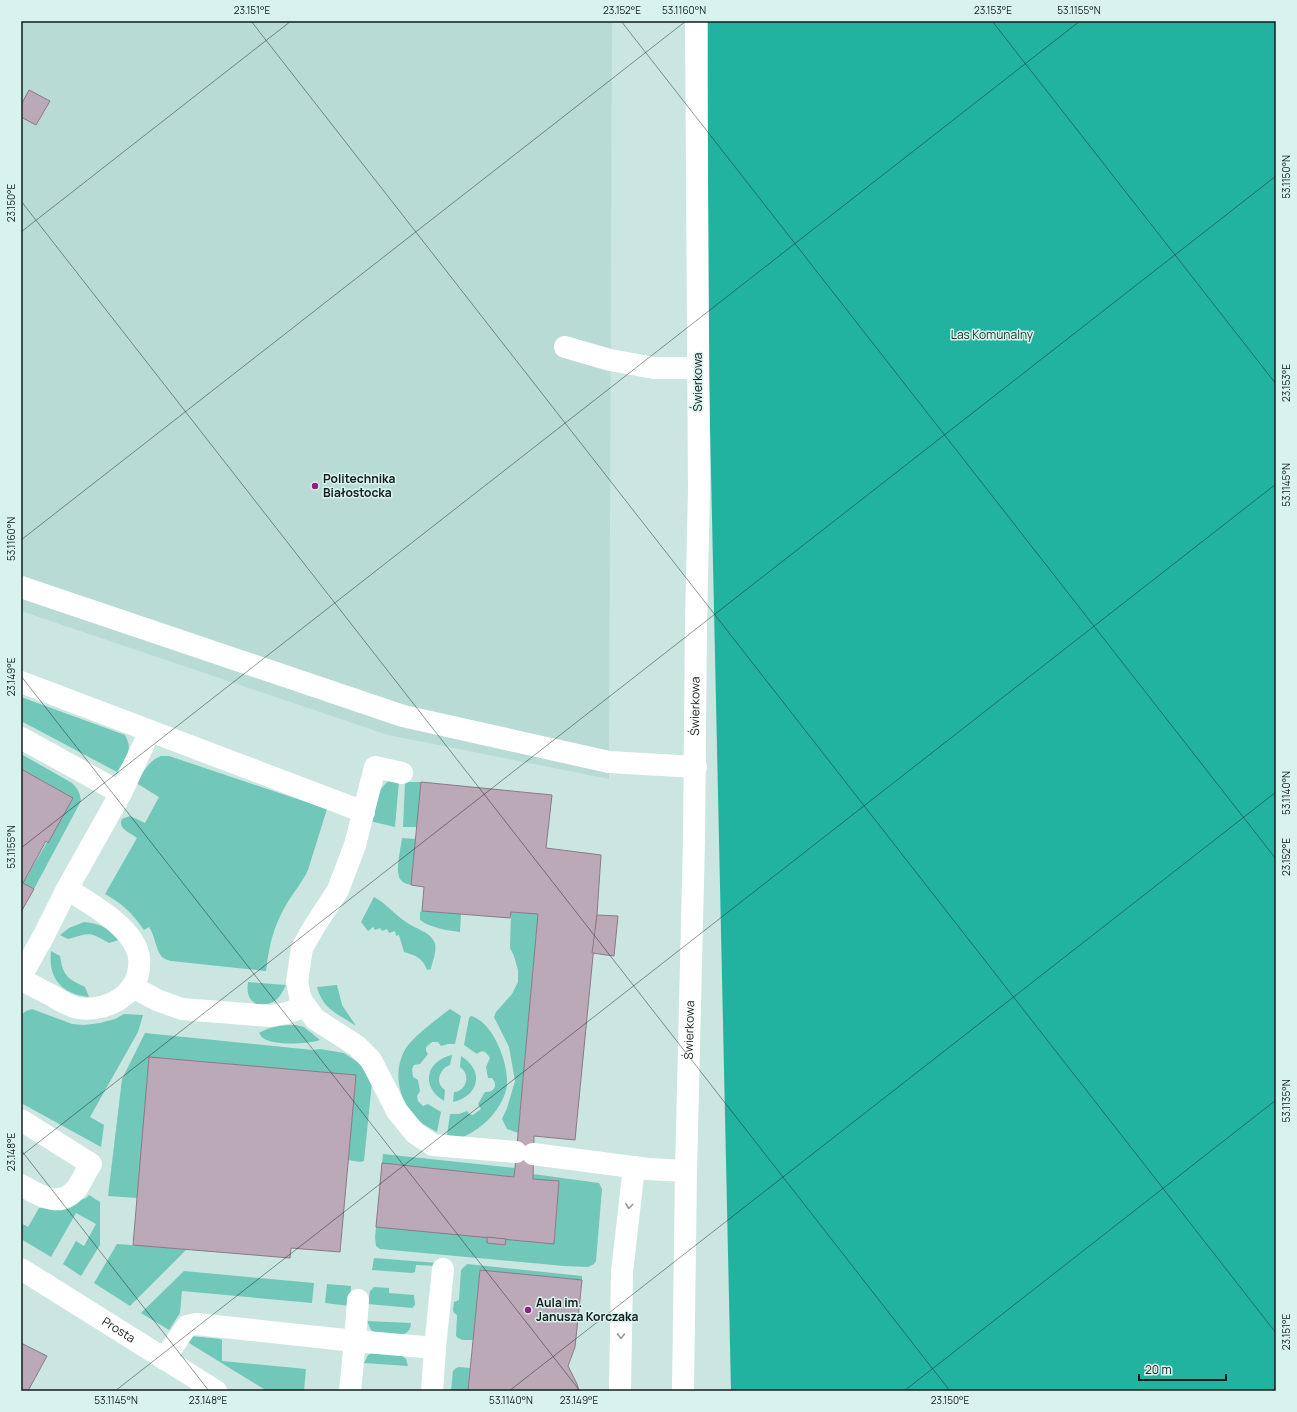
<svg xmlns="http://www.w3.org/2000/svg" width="1297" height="1412" viewBox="0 0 1297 1412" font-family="Manrope,sans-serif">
<rect width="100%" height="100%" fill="#cbe6e0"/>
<polygon fill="#b8dcd5" points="21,21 612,21 609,779 388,735 21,611"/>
<g fill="#71c7b8">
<path d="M21,697L125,735C134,751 125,758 117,772L21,721Z"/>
<path d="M21,754L72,783C78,789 80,793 81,801L34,889L23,883L73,798L21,769Z"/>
<path d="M161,756H169L327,809L308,870C302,883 293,893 286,905C273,928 269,945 266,971L171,961C168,960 164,959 162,957C156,951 155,935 149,927L144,930C131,912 124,905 105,894L137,838C131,833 117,829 122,819L130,816L145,823L159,797L136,783C143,773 149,760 161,756Z"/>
<path d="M390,780L399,781L395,827L370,821C375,806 377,788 390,780Z"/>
<polygon points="405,782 421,782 417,827 403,827"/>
<path d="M402,838L416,839L411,885C407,884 403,883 400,879C395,870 401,848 402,838Z"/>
<path d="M374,897C387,904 394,914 406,922C415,929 432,932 435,944C437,952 432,962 431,969L427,970C423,958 415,955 404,952L399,935L396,936L395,931L389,933L387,929L382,931L380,928L375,930L373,927L368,931L361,922Z"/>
<path d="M422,911L461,914L460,932C446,930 431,928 420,920V912Z"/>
<polygon points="511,912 538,914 518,1133 507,1129 502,1119 507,1108 515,1081 509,1047 494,1017 496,1012 512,994 518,982 518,970 514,956 510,948"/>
<path d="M84,922C101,924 107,927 119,940L109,943C88,931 91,933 68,939L60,935L69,928Z"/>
<path d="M51,951L60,956C61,960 61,964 63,969C67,980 76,982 85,987L89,997C61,994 48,978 51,951Z"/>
<path d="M248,982L286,985C279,1000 273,1006 256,1004C247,998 247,992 248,982Z"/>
<path d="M337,985L342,1005L356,1026C339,1014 323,1010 317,987Z"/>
<polygon points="32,1009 72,1024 84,1025 100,1023 115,1019 124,1014 143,1015 138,1032 90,1117 104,1125 101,1147 21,1103 21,1015 26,1011"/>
<path d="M450,1009L461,1016L455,1044H448L441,1046L438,1042H432L426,1047V1051L428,1054L420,1064L414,1065L412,1069L413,1077L418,1080L420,1091L417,1096L418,1101L423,1106L428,1104L441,1112L437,1132C430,1128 422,1124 417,1119C398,1100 392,1071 406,1048C416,1034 436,1020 450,1009Z"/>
<path d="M471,1016C493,1022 508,1062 507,1083C506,1104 486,1126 467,1135C465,1136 461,1138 459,1138C455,1138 450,1136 447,1135L450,1114H459L467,1111L469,1114L473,1115L481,1109L478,1104L485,1092C495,1093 498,1084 492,1078H488L486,1067L490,1058C487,1053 483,1048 477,1054L464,1045L469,1018Z"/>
<path d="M296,1025L304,1027L320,1040C308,1044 274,1046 263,1038C261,1037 261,1035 259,1033C271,1026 282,1025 296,1025Z"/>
<polygon points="145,1033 313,1050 320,1049 344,1053 359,1063 372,1082 364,1161 360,1162 348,1160 355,1075 150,1057 137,1198 108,1196 122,1079"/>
<path d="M452,1055L450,1065C440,1068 434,1083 445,1090L444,1101C420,1086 426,1061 452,1055Z"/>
<path d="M461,1056C485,1071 479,1096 453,1102L454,1092C467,1091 471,1074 460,1067Z"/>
<polygon points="383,1154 515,1168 514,1177 382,1163"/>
<polygon points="533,1174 599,1183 602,1189 596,1261 594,1264 588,1267 564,1266 380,1249 376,1246 375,1237 376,1227 487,1237 487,1243 505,1245 506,1239 554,1244 559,1181 533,1179"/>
<polygon points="89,1195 100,1202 100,1245 81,1276 63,1264 76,1241 84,1246 96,1224 76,1213 51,1257 21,1239 21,1223 28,1227 39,1208 57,1209 86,1198"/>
<polygon points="117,1244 187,1249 130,1306 94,1283"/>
<polygon points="374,1258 438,1263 438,1266 416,1265 415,1272 412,1273 372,1270"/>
<path d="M467,1264L582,1276V1280L480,1270L473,1340C466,1340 461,1341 456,1336L457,1315L454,1313L453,1310L454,1302L459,1300L461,1270Z"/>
<polygon points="184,1271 314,1283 312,1303 182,1291 180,1313 169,1330 141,1313"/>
<polygon points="327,1284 351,1286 350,1306 325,1303"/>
<polygon points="374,1287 389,1288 389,1293 414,1295 415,1305 412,1308 368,1304 370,1291"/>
<path d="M367,1321L411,1323C411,1329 408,1332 403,1335L374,1332L371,1330Z"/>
<polygon points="191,1336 220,1339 222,1340 222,1361 306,1369 304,1391 267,1391 189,1343 188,1341"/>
<polygon points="372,1353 401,1355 406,1359 408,1366 364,1363 368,1355"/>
<polygon points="459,1367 470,1368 468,1391 451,1391 453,1371 456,1368"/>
</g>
<polygon fill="#22b3a0" points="708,21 1276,21 1276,1391 731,1391 707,288"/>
<g fill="#bba9b7" stroke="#8b7987">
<polygon points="29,90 50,101 36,125 21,117 21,105"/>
<polygon points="21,769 73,798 48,843 46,841 23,883 34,889 21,912"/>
<polygon points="421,782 552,795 546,848 601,855 597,915 575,1140 534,1136 533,1179 559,1181 554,1244 376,1227 382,1163 514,1177 515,1168 538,914 511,912 510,918 422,911 424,887 411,885"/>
<polygon points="597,915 618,916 614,956 592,953"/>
<polygon points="149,1057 356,1075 340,1252 291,1248 290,1258 133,1245"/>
<polygon points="487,1237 506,1239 505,1245 487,1243"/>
<polygon points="480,1270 582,1280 575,1347 568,1366 577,1384 579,1391 468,1391"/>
<polygon points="21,1343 47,1356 28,1391 21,1391"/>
</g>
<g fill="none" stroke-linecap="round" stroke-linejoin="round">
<g stroke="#fff" stroke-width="22">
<polyline points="565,347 610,360 654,368 698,368"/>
<polyline points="21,587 403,716 609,762 696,767"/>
<polyline points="21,682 364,812"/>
<polyline points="21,738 121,793"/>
<polyline points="402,773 375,767 355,845 338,890 314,927 302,948 297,982 301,1000 315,1019 357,1046 371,1060 397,1111 415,1133 433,1145 516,1152"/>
<polyline points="21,976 43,937 67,889 121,793 150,731"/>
<path d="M21,979C31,985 41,990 51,995C59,1000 68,1006 78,1008C95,1011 114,1005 126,994C134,986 138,979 139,967C144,932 92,905 67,889"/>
<polyline points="133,987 157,1000 182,1009 270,1016 287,1013 305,1006"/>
<path d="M21,1120L91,1164C86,1171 82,1181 77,1188C60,1210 39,1195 21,1185"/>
<polyline points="533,1154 648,1169 686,1171"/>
<path id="s1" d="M21,1269L216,1391"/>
<polyline points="164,1359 187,1326 196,1324 355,1341 358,1300"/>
<polyline points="350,1391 355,1341 435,1348 443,1269"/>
<polyline points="432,1391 435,1348"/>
<polyline points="620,1391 622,1272 634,1167"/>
<path id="s2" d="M683,1391L686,1171L694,840L696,623L699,489L696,21"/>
</g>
</g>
<defs><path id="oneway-chevron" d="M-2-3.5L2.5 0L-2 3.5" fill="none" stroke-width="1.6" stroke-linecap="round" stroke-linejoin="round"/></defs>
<g stroke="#959998">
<use href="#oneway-chevron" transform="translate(629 1206) rotate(97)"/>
<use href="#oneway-chevron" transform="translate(621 1336) rotate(91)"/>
</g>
<path fill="none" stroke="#131c1a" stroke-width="1" stroke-opacity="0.45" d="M251,21L1276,1333M621,21L1276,859M992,21L1276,384M21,201L950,1391M21,232L291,21M21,540L686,21M21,676L580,1391M21,848L1080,21M21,1150L209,1391M21,1156L1276,176M115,1391L1276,484M509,1391L1276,792M904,1391L1276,1100"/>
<g fill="#902182" stroke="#d8f3ed" stroke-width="1.5">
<circle cx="315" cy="486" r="4"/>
<circle cx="528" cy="1310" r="4"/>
</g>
<g text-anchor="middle" stroke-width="3" stroke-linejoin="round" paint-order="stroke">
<g font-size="12" fill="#1a312d" stroke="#d8f3ed">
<text x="992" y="339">Las Komunalny</text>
</g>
<g font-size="12" fill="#131c1a" stroke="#d8f3ed">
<text transform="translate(698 382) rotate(-90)" y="4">Świerkowa</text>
<text dy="4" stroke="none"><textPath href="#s2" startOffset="685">Świerkowa</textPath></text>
<text dy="4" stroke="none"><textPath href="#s2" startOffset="361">Świerkowa</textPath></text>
<text dy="4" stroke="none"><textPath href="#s1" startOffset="115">Prosta</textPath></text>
</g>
<g font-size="12" font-weight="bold" fill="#131c1a" stroke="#d8f3ed" text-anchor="start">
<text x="323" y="483">Politechnika<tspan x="323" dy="14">Białostocka</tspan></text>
<text x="536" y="1307">Aula im.<tspan x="536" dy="14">Janusza Korczaka</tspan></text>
</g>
</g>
<rect width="1297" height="1412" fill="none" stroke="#d8f3ed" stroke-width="44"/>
<path d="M1139 1374v6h87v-6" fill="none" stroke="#131c1a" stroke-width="2"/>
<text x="1145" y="1374" font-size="12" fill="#131c1a" stroke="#d8f3ed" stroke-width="3" paint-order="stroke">20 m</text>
<rect x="22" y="22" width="1253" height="1368" fill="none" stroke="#131c1a" stroke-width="1.5"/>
<g font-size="10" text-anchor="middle" fill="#131c1a">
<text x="252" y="14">23.151°E</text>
<text x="622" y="14">23.152°E</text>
<text x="684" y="14">53.1160°N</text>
<text x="993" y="14">23.153°E</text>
<text x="1079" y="14">53.1155°N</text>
<text transform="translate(1286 177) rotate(-90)" y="4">53.1150°N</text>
<text transform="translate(11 203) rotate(-90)" y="4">23.150°E</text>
<text transform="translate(1286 383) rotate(-90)" y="4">23.153°E</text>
<text transform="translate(1286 485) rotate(-90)" y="4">53.1145°N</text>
<text transform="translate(11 539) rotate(-90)" y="4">53.1160°N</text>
<text transform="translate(11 677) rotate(-90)" y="4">23.149°E</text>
<text transform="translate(1286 793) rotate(-90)" y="4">53.1140°N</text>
<text transform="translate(11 847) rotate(-90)" y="4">53.1155°N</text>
<text transform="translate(1286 857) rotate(-90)" y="4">23.152°E</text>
<text transform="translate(1286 1101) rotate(-90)" y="4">53.1135°N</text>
<text transform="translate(11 1152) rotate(-90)" y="4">23.148°E</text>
<text transform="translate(1286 1332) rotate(-90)" y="4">23.151°E</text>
<text x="116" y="1404">53.1145°N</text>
<text x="208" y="1404">23.148°E</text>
<text x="511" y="1404">53.1140°N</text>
<text x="579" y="1404">23.149°E</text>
<text x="950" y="1404">23.150°E</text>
</g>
</svg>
